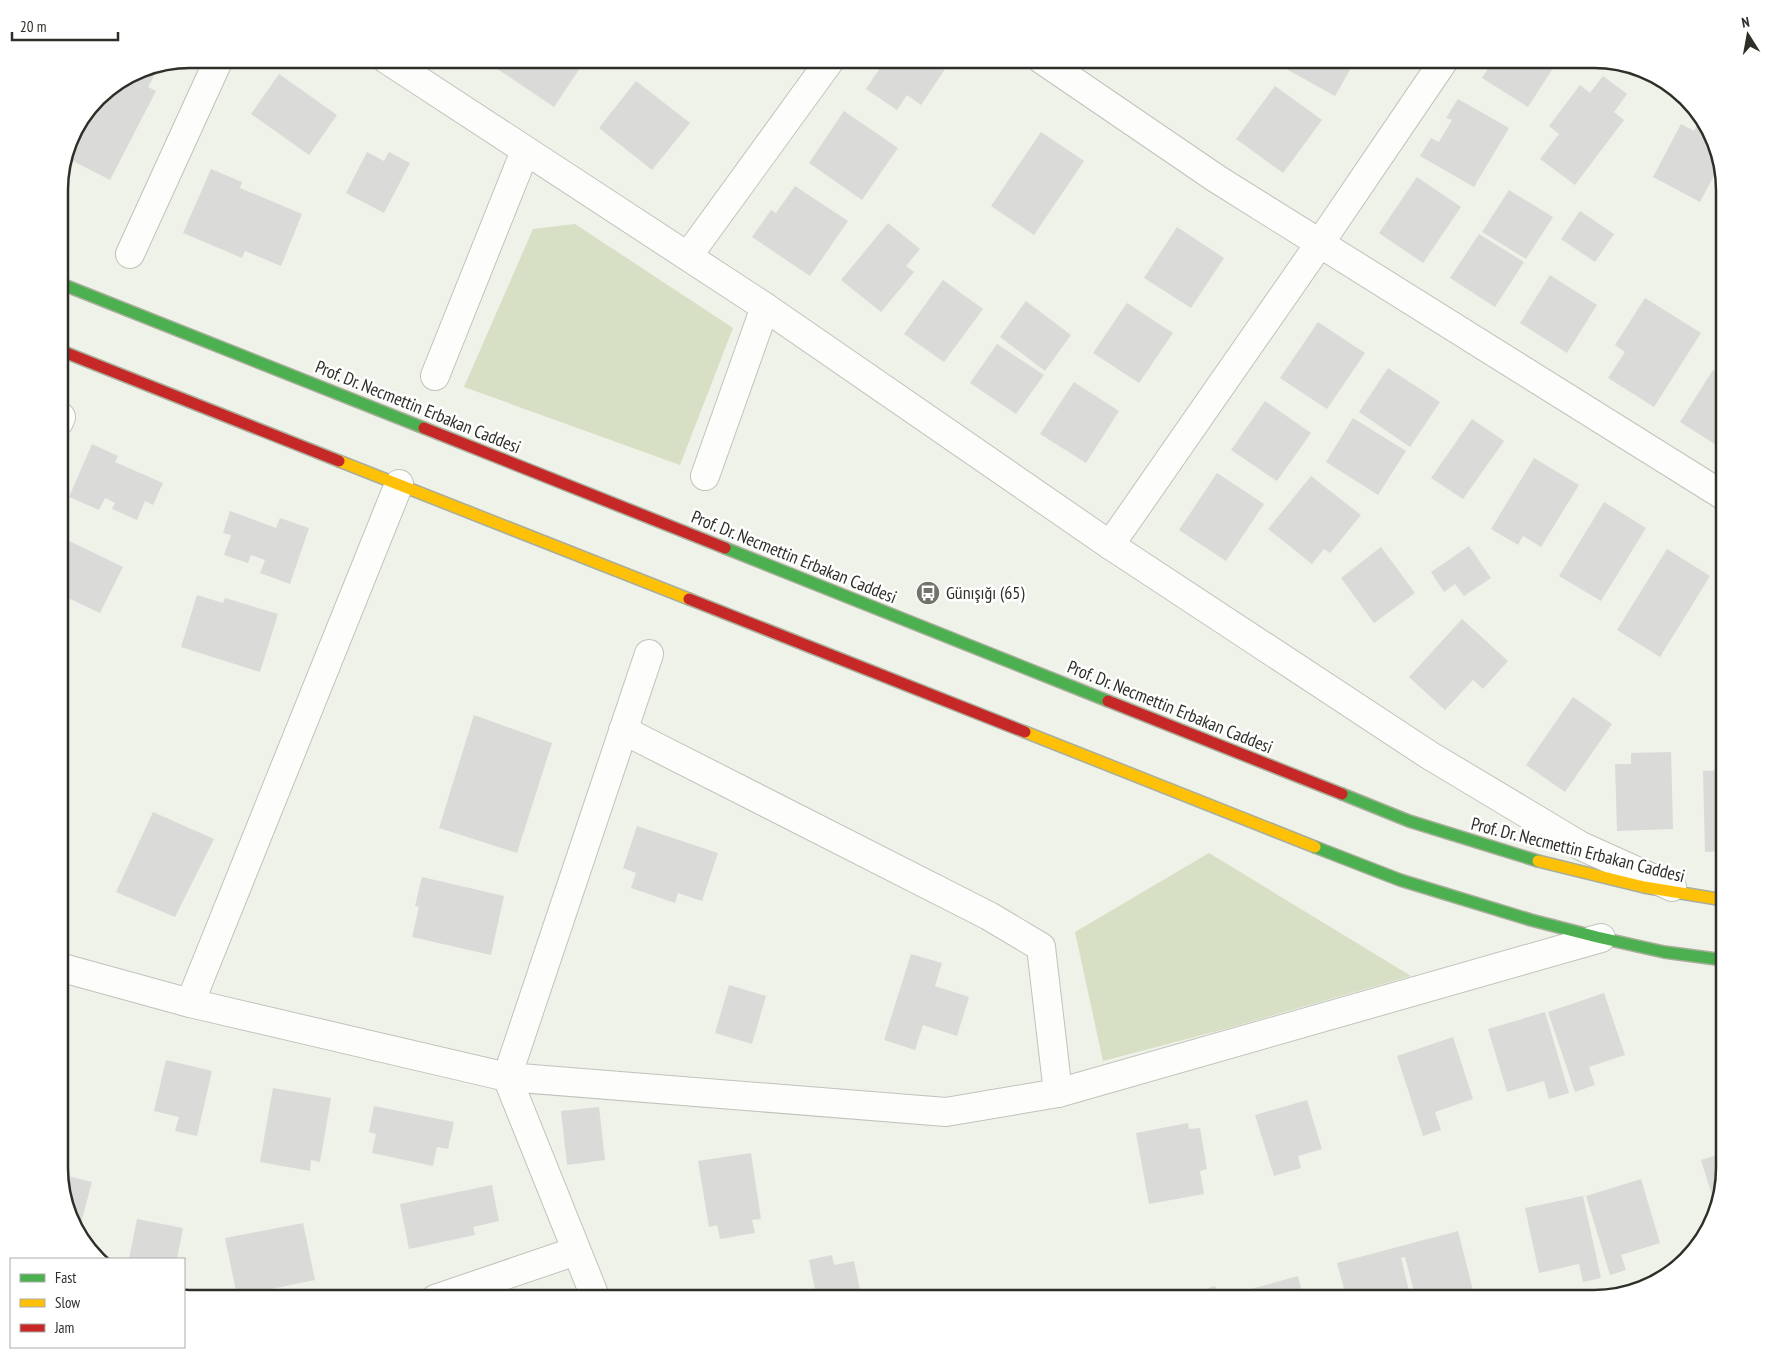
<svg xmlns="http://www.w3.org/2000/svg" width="1783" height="1358" viewBox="0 0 1783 1358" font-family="'PT Sans Narrow',sans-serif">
<rect width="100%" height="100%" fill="#eff2e8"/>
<g fill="#d7dfc5">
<polygon points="575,224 733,328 680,465 464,387 533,229"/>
<polygon points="1209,853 1411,976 1225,1029 1103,1061 1075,932"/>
</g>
<g fill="#dadad9">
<polygon points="485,59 586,59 554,107 484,60"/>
<polygon points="886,59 929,59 945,69 921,105 907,95 897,110 866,89"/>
<polygon points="1283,59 1356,59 1335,96 1279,65"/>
<polygon points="1494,59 1559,59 1528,107 1482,78"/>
<polygon points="158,65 159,66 148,87 156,91 110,180 69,159 80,139 73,135 81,120 103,91 140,69"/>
<polygon points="279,74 337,115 309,155 251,114"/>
<polygon points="1603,76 1627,94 1614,112 1624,120 1575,185 1540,159 1559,134 1549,126 1580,85 1590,93"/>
<polygon points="636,81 690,123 652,170 599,128"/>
<polygon points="1275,86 1322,120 1283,173 1236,139"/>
<polygon points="1458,99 1509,128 1474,187 1420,156 1431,138 1439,142 1452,120 1446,118"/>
<polygon points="844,111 898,148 862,200 809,163"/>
<polygon points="1699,122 1705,125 1711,132 1719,166 1700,202 1653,177 1681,124 1694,131"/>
<polygon points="1041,132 1084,161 1034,235 991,206"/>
<polygon points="367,152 384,161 389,152 410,163 384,213 346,193"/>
<polygon points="211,169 242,182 240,188 302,214 281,266 245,251 242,258 183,233"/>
<polygon points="1417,177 1461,207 1423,263 1379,233"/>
<polygon points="795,186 848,221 810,276 752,237 771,210 776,213"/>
<polygon points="1509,190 1553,217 1526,259 1482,232"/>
<polygon points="1580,211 1614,234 1595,262 1561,239"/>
<polygon points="888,223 920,249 906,266 914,272 881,312 841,280"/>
<polygon points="1177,227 1224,258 1191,308 1144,278"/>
<polygon points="1479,234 1524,262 1495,307 1450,278"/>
<polygon points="1550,275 1597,305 1567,353 1520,323"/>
<polygon points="943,280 983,309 944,362 904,334"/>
<polygon points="1645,298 1701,333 1654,407 1608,378 1625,352 1615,345"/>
<polygon points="1026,301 1071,335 1045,371 1000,337"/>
<polygon points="1127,303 1173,333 1139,383 1093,353"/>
<polygon points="1318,322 1365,353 1327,409 1280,378"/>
<polygon points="997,344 1044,375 1016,414 970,383"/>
<polygon points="1388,368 1440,402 1410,447 1359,412"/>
<polygon points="1713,370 1724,377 1724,450 1680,422"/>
<polygon points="1074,382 1119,411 1086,463 1040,434"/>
<polygon points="1265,401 1311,433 1277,481 1231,450"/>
<polygon points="1353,418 1406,451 1378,495 1326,462"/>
<polygon points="1472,419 1504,441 1463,499 1431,478"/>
<polygon points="92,444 118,456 115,462 163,483 153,505 145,501 137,520 112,509 115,503 105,498 99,510 69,497"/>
<polygon points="1534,458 1579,485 1541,547 1523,536 1518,545 1491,529"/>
<polygon points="1217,473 1264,504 1226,561 1179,530"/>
<polygon points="1311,476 1361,515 1330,553 1324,549 1312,564 1268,529"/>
<polygon points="1604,502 1646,528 1601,601 1559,576"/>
<polygon points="230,511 276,528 280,518 309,528 290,584 260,573 265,560 251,555 248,563 224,555 231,535 223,533"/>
<polygon points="59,536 123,567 100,613 64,596 61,601 59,600"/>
<polygon points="1469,546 1491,578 1464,596 1455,584 1444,592 1431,572"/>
<polygon points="1381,547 1415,593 1374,623 1341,578"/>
<polygon points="1667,549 1710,576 1660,657 1617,630"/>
<polygon points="197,595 223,603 225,598 278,614 260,672 181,647"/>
<polygon points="1462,619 1508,661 1483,689 1473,680 1445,710 1409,677"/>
<polygon points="1573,697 1612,724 1565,792 1526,765"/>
<polygon points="474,715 552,743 517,853 439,828"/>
<polygon points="1671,752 1673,829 1617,831 1615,764 1631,764 1631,753"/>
<polygon points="1724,770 1724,851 1705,852 1703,771"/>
<polygon points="153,812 214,839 175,917 116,892"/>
<polygon points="637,826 718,853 702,901 678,893 675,903 631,888 636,873 623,868"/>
<polygon points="422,877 504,896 491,955 412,937 419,907 415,906"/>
<polygon points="911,954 942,963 935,986 969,997 957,1036 923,1025 915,1050 884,1040"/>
<polygon points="729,985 766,996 752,1044 715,1033"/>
<polygon points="1604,993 1625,1055 1589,1067 1595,1085 1575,1092 1548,1012"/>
<polygon points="1545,1012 1569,1093 1549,1099 1544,1081 1507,1092 1488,1029"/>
<polygon points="1453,1037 1473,1099 1435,1112 1441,1130 1423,1136 1397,1056"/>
<polygon points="166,1060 212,1071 197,1136 175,1131 179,1117 154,1111"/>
<polygon points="273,1088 331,1098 320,1162 311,1160 310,1171 260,1162"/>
<polygon points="1307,1100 1322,1149 1298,1156 1301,1168 1274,1176 1255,1115"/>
<polygon points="374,1106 454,1122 448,1149 437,1147 433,1166 372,1153 376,1134 369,1132"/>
<polygon points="599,1107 605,1160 567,1165 561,1111"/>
<polygon points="1188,1123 1189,1129 1200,1128 1207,1169 1200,1171 1204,1194 1149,1204 1136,1133"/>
<polygon points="751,1153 761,1219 752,1220 755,1233 720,1239 717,1225 709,1227 698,1161"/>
<polygon points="1724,1153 1724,1168 1717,1211 1701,1160"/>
<polygon points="59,1174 92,1182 78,1234 72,1226"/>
<polygon points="1641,1179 1660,1243 1621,1255 1626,1270 1610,1275 1586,1196"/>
<polygon points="492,1185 499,1221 473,1227 475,1235 409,1249 400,1204"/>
<polygon points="1583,1196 1601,1278 1583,1282 1579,1264 1539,1273 1525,1208"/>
<polygon points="137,1219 183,1228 177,1259 129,1259"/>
<polygon points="303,1223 315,1280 237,1296 225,1238"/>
<polygon points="1458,1231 1474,1294 1453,1299 1416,1299 1405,1257 1401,1258 1411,1299 1347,1299 1337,1263"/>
<polygon points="832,1255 834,1265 854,1261 862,1299 817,1299 809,1260"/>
<polygon points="1298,1276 1304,1299 1250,1299 1247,1290"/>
<polygon points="1215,1286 1220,1299 1179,1299 1179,1298"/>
<polygon points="545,1291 547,1299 521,1299"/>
</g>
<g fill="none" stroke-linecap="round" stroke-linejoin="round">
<g stroke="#c0c3bb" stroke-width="30">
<g id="street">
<polyline points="386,59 765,307 1110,545 1429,755 1581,846 1672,887"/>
<polyline points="1041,59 1217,179 1724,496"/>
<polyline points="130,254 219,59"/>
<polyline points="688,256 831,59"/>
<polyline points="435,376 525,151"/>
<polyline points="59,422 61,417"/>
<polyline points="705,476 765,307"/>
<polyline points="1110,545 1320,243 1445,59"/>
<polyline points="623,730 989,916 1041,947 1058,1093"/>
<polyline points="59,967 190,1003 507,1077 946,1112 1058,1093 1601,938"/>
<polyline points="190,1003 399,484"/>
<polyline points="435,1299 576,1251"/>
<polyline points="596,1299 507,1077 649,654"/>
</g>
</g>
<g stroke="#a9ae9b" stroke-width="14">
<g id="fast">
<polyline points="59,283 424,428"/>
<polyline points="725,548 1108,701"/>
<polyline points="1342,794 1409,821 1538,861"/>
<polyline points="1315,847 1400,880 1531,920 1597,937 1664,952 1724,960"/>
</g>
</g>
<g stroke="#a9ae9b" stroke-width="14">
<g id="slow">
<polyline points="339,461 689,599"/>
<polyline points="1025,732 1315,847"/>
<polyline points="1538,861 1644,887 1724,900"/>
</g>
</g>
<g stroke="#a9ae9b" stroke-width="14">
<g id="jam">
<polyline points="59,350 339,461"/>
<polyline points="424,428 725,548"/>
<polyline points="689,599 1025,732"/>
<polyline points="1108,701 1342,794"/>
</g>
</g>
<use href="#street" stroke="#fdfdfc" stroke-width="28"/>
<use href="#fast" stroke="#4caf50" stroke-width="11"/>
<use href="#slow" stroke="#ffc107" stroke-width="11"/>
<use href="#jam" stroke="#c62828" stroke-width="11"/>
</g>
<defs>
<g id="bus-disc" transform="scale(1.25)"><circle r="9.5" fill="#71736b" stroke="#fff"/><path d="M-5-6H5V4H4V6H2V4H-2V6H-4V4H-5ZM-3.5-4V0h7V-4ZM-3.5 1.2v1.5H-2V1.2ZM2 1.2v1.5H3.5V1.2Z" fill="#fff"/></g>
</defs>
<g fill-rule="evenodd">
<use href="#bus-disc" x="928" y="593"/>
</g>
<g text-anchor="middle" stroke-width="5" stroke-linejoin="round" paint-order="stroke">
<g font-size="18" fill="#2d2f28" stroke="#fff">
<text transform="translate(418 407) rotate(22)" y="6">Prof. Dr. Necmettin Erbakan Caddesi</text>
<text transform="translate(794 557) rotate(22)" y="6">Prof. Dr. Necmettin Erbakan Caddesi</text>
<text transform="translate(1170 707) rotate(22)" y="6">Prof. Dr. Necmettin Erbakan Caddesi</text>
<text transform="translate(1578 850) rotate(14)" y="6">Prof. Dr. Necmettin Erbakan Caddesi</text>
</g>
<g font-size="18" fill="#2d2f28" stroke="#fff" text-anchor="start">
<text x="946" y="599">Günışığı (65)</text>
</g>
</g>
<path d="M0 0H1783V1358H0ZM190 68H1594A122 122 0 0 1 1716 190V1168A122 122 0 0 1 1594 1290H190A122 122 0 0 1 68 1168V190A122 122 0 0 1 190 68Z" fill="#fff" fill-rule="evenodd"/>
<path fill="none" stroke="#2d2f28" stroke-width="2.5" d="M190 68H1594A122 122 0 0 1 1716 190V1168A122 122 0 0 1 1594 1290H190A122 122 0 0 1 68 1168V190A122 122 0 0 1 190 68Z"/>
<rect x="10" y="1258" width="175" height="90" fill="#ffffff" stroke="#abaca9"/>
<rect x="20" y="1274" width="25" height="8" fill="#4caf50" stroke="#abaca9"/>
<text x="55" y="1283" font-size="15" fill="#2d2f28">Fast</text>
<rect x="20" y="1299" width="25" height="8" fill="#ffc107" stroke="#abaca9"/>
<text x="55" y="1308" font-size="15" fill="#2d2f28">Slow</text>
<rect x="20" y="1324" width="25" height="8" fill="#c62828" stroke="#abaca9"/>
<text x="55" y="1333" font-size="15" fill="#2d2f28">Jam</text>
<g transform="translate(1748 35) rotate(349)" stroke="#ffffff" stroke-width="4" paint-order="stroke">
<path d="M0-4L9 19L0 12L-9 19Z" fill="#2d2f28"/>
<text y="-8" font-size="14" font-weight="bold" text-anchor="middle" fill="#2d2f28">N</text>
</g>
<path d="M12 32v8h106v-8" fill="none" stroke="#2d2f28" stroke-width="2.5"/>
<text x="20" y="32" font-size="15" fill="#2d2f28" stroke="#ffffff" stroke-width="4" paint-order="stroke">20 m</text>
</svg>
